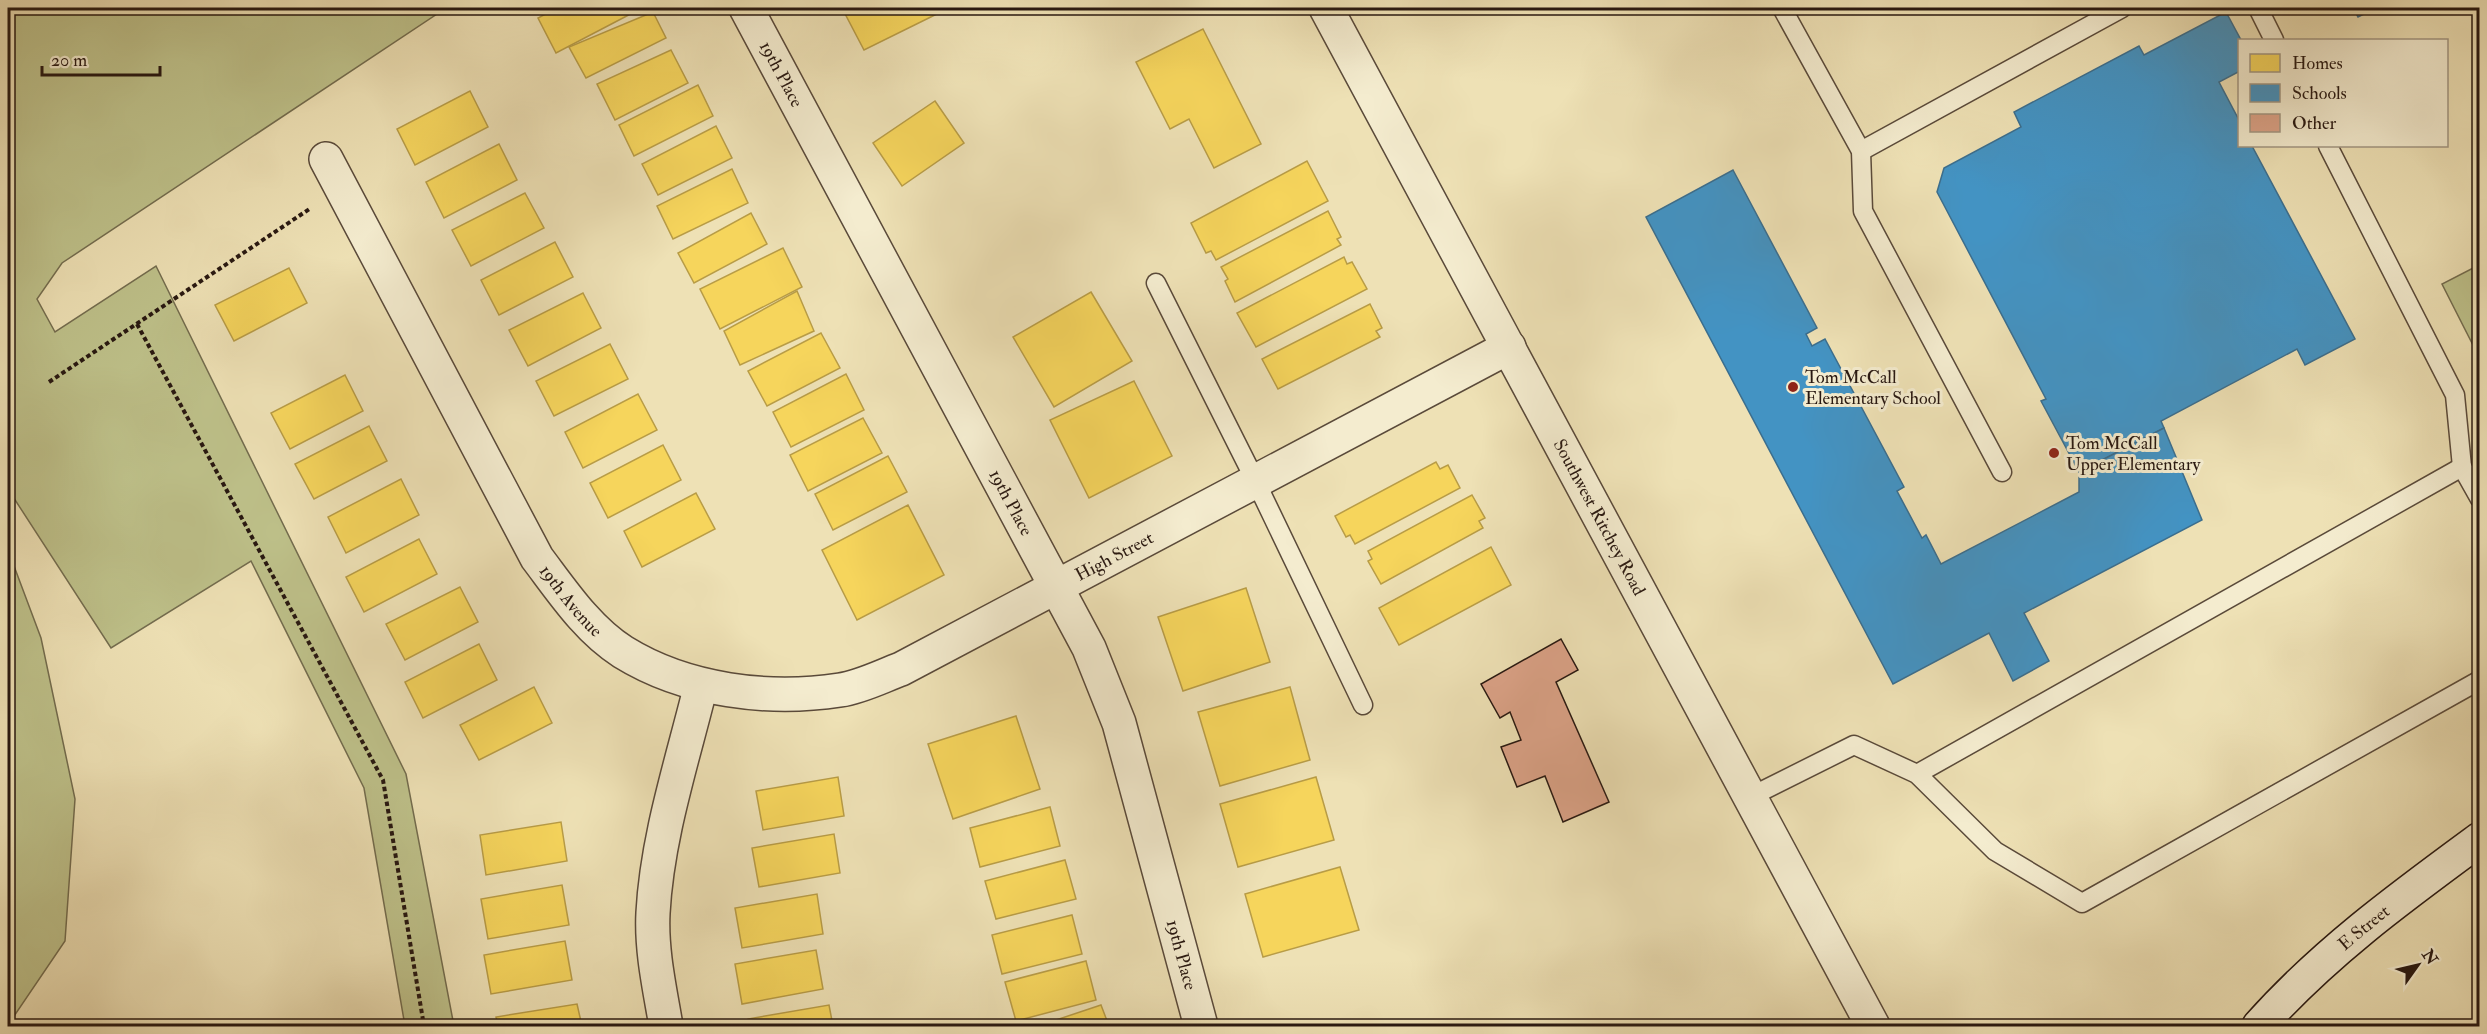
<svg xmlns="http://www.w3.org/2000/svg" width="2487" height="1034" viewBox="0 0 2487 1034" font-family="'IM FELL Double Pica',serif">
<rect width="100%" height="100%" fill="#eee1b5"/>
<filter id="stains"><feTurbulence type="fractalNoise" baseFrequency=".00333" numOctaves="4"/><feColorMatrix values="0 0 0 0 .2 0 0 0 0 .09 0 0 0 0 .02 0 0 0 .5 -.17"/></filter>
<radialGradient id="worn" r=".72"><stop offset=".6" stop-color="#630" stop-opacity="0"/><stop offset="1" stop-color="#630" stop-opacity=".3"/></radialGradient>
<g fill="#bec18a" stroke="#736c4e" stroke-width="1.5">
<polygon points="8,8 446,8 62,263 37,299 55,332 156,266 406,774 454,1026 405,1026 364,788 251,561 111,648 8,489"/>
<polygon points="2479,265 2479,357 2442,284"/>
<polygon points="8,550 41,638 75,799 65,941 8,1025"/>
</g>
<g fill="#f6d55c" stroke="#b89c46" stroke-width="1.5">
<polygon points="557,8 642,8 556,53 538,18"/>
<polygon points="842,8 949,8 864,50"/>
<polygon points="653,12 666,38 586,78 569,47"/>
<polygon points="1203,29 1261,144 1214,168 1189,119 1170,129 1136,62"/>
<polygon points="671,50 688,83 615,120 597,84"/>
<polygon points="698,85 713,116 634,156 619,125"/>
<polygon points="470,91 488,127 415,165 397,129"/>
<polygon points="935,101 964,143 902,186 873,143"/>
<polygon points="716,126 732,158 658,195 642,164"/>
<polygon points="499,144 517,180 444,218 426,182"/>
<polygon points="1307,161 1328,201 1216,260 1211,251 1206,253 1191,223"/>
<polygon points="732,169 748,203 673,239 657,206"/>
<polygon points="525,193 544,228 471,266 452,230"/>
<polygon points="1328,211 1341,237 1337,239 1341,245 1235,302 1225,281 1228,279 1221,267"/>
<polygon points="751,213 767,244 694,283 678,253"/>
<polygon points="555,242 573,277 499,315 481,280"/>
<polygon points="783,248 802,287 720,329 700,289"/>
<polygon points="1344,257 1347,264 1352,262 1367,289 1256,347 1237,313"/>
<polygon points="289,268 307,303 234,341 215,305"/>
<polygon points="797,291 814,331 740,365 724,331"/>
<polygon points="1091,292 1132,361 1054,407 1013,337"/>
<polygon points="583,293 601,328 528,366 509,330"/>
<polygon points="1370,304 1382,328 1376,331 1380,337 1278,389 1262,359"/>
<polygon points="821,333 840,368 767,406 748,371"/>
<polygon points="610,344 628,379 554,416 536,381"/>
<polygon points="846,374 864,410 791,447 773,412"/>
<polygon points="345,375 363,411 290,449 271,413"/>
<polygon points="1134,381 1172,456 1089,498 1050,420"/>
<polygon points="638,394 657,430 583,468 565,432"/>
<polygon points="863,418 882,453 808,491 790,455"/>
<polygon points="369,426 387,461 314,499 295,464"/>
<polygon points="663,445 681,480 608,518 590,483"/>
<polygon points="888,456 907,492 833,530 815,494"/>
<polygon points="1436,462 1440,469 1448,465 1460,488 1355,544 1350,535 1346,537 1335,516"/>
<polygon points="401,479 419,515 346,553 328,517"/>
<polygon points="696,493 715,529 642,567 624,531"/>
<polygon points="1472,495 1485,518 1479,521 1483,528 1381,584 1368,561 1372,559 1368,551"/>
<polygon points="908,505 944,575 857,620 822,550"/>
<polygon points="419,539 437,574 364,612 346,577"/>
<polygon points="1491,547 1511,585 1399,645 1379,608"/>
<polygon points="460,587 478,622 405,660 386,624"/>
<polygon points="1246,588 1270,662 1183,691 1158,617"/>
<polygon points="479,644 497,680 423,718 405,682"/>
<polygon points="534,687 552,723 479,760 460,725"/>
<polygon points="1290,687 1310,760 1220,786 1198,712"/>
<polygon points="1016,716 1040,789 953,819 928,744"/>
<polygon points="838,777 844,816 763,830 756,791"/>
<polygon points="1316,777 1334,840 1238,867 1220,804"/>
<polygon points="1050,807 1060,846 980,867 970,828"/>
<polygon points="561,822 567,861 486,875 480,835"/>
<polygon points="834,834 840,873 759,887 752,848"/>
<polygon points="1065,860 1076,899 996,919 985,881"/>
<polygon points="1340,867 1359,930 1263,957 1245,894"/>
<polygon points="562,885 569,925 488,939 481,899"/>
<polygon points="817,894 823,934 742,948 735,908"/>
<polygon points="1072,915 1082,954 1002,974 992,935"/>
<polygon points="565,941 572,980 491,994 484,955"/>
<polygon points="816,950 823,989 742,1004 735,964"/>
<polygon points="1086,961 1096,1000 1016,1021 1005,982"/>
<polygon points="577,1004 582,1026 498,1026 496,1017"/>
<polygon points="829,1005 833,1026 749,1026 748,1019"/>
<polygon points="1101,1005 1109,1026 1038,1026"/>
</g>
<g fill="#4393c3" stroke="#3b6e8e" stroke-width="1.5">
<polygon points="2353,8 2376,8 2358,17"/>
<polygon points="2226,12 2241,40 2240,71 2219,82 2240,122 2240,146 2252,146 2355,339 2305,365 2297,349 2161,421 2164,428 2079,472 2041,401 2046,399 1937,192 1944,168 2021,127 2014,112 2139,46 2144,55"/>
<polygon points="1733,170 1817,328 1806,334 1812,346 1825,339 1904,487 1897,491 1922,538 1926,535 1941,564 2079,492 2079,472 2164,428 2202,520 2024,613 2049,661 2013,681 1989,633 1893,684 1646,217"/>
</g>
<polygon fill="#dba287" stroke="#281811" stroke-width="1.5" points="1561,639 1578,670 1556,682 1609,802 1563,822 1545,776 1517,787 1501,747 1521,740 1510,712 1500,718 1481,684"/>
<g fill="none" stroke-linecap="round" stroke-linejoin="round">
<g stroke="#5a4a3a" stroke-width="21">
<g id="service">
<polyline points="1782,8 1861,151 1863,211 2002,472"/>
<polyline points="2258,8 2274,40"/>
<polyline points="2328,146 2455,395 2462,467"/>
<polyline points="1861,151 2122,8"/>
<polyline points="1156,283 1256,482 1363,705"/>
<polyline points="1917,774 2462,467 2480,499"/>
<polyline points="1750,797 1854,745 1917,774 1995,851 2082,903 2480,680"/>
</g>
</g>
<g stroke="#5a4a3a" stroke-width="36">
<g id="minor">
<path id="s1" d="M746,8L1089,648L1119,723L1201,1026"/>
<path id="s2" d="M326,159L537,558C562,591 587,629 623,652C686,691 769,701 840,690C861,687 882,676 901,669L1509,347"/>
<path d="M666,1026C660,990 651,951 653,913C657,836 683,759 701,685"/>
</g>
</g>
<g stroke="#5a4a3a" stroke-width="36">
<g id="tertiary">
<path id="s3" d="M1326,8L1873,1026"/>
</g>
</g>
<g stroke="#281811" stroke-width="36">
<g id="secondary">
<path id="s4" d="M2259,1026C2324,953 2401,897 2480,839"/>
</g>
</g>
<g stroke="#281811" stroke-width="4" stroke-dasharray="4.5 3" stroke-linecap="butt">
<polyline points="137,324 383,780 424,1026"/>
<polyline points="49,382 311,208"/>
</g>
<use href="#service" stroke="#f4eccf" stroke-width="18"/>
<use href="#minor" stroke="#f4eccf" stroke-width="33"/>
<use href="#tertiary" stroke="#f4eccf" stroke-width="33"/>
<use href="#secondary" stroke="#f4eccf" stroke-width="33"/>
</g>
<g fill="#8f2418" stroke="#f4eccf" stroke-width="2">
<circle cx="1793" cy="387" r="6"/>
<circle cx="2054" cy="453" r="6"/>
</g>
<g text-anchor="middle" stroke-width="6" stroke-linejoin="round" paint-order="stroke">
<g font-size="18" fill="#281811" stroke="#f4eccf">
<text dy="6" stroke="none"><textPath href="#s1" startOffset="75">19th Place</textPath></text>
<text dy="6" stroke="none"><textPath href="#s1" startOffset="561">19th Place</textPath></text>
<text dy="6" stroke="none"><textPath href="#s3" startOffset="578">Southwest Ritchey Road</textPath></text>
<text dy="6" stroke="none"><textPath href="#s2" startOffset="1110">High Street</textPath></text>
<text dy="6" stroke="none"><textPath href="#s2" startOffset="506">19th Avenue</textPath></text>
<text dy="6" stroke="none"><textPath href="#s4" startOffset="144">E Street</textPath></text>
<text dy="6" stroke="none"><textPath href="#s1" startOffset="1047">19th Place</textPath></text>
</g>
<g font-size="18" fill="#281811" stroke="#f4eccf" text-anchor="start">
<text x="1805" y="383">Tom McCall<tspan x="1805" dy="21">Elementary School</tspan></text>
<text x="2066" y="449">Tom McCall<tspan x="2066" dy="21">Upper Elementary</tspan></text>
</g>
</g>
<rect width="2487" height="1034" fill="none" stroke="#eee1b5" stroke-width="30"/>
<rect x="9" y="9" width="2469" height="1016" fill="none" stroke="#281811" stroke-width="3"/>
<rect x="15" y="15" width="2457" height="1004" fill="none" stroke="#281811" stroke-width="1.5"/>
<rect x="2238" y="39" width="210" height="108" fill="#f4eccf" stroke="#a29783" stroke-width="1.5"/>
<rect x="2250" y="54" width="30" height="18" fill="#f6d55c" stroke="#a29783" stroke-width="1.5"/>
<text x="2292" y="69" font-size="18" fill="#281811">Homes</text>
<rect x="2250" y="84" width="30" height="18" fill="#4393c3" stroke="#a29783" stroke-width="1.5"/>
<text x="2292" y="99" font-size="18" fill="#281811">Schools</text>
<rect x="2250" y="114" width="30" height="18" fill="#dba287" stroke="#a29783" stroke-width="1.5"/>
<text x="2292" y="129" font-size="18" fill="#281811">Other</text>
<g transform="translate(2418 965) rotate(56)" stroke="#f4eccf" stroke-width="4.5" paint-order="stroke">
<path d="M0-4.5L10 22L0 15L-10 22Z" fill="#281811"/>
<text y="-9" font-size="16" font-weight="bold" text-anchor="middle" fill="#281811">N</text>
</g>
<path d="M42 66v9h118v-9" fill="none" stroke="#281811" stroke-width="3"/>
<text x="51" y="66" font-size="18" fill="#281811" stroke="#f4eccf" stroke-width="4.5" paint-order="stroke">20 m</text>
<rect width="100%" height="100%" filter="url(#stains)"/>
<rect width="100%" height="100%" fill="url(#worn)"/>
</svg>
